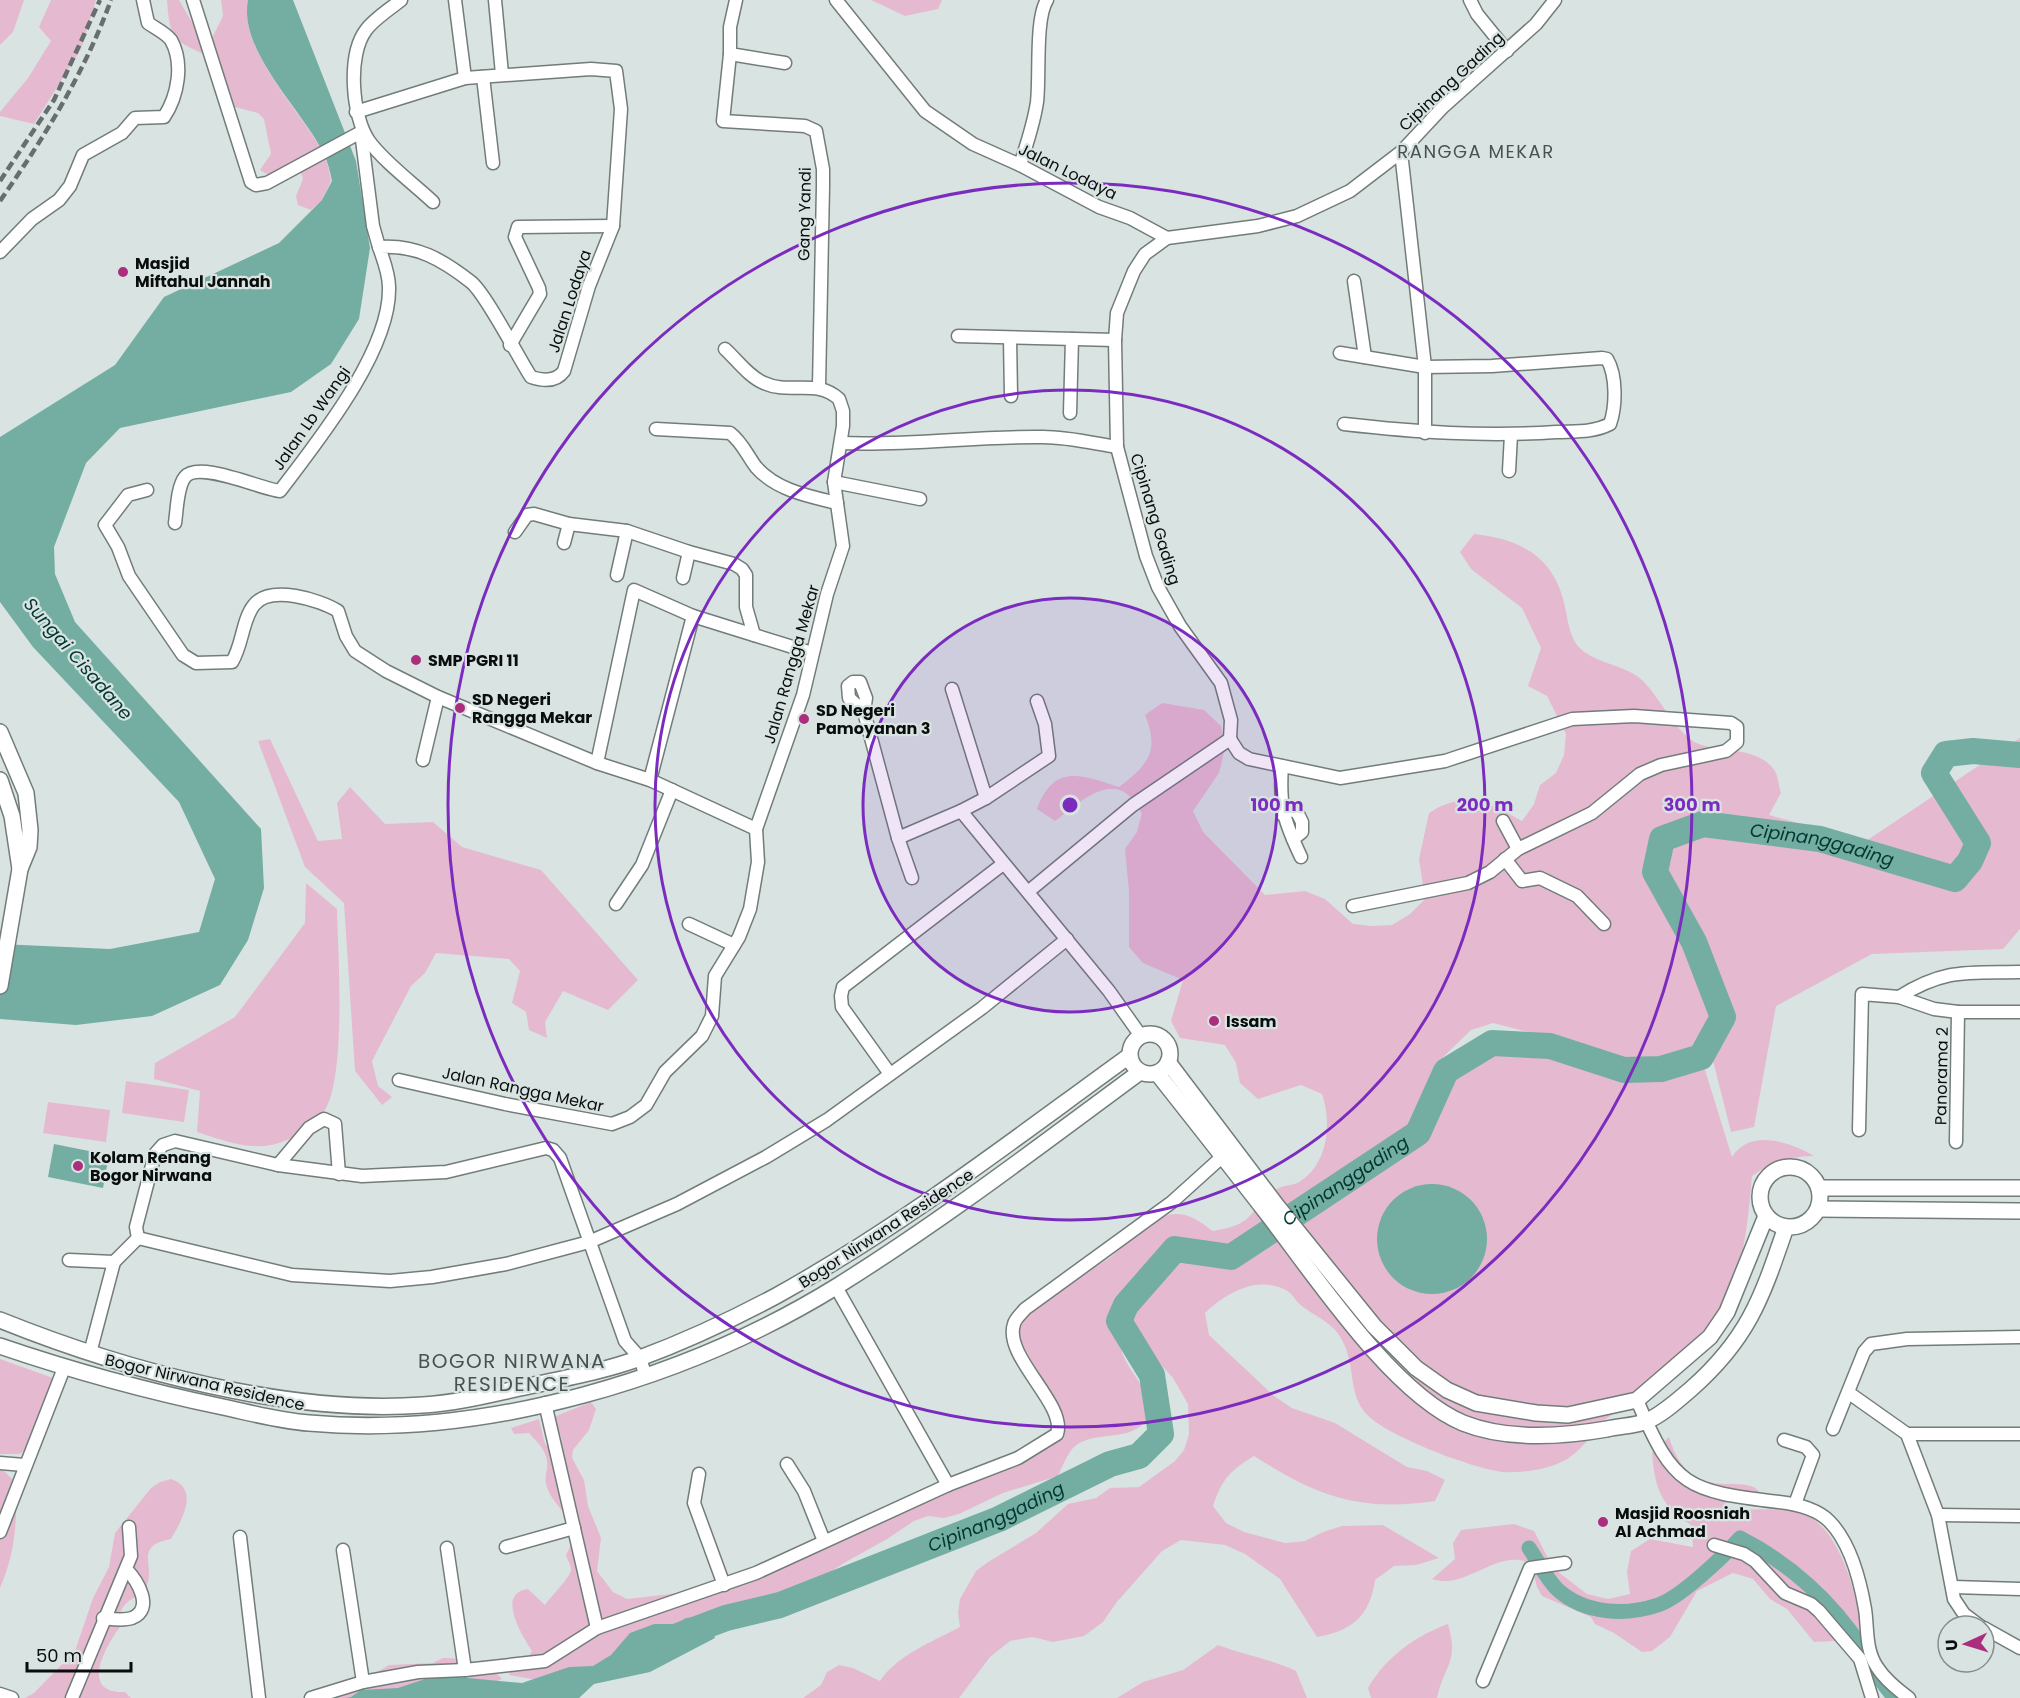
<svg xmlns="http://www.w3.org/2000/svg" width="2020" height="1698" viewBox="0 0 2020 1698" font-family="Poppins,sans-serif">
<rect width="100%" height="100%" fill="#d9e4e2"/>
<g fill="#e5bad0" fill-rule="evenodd">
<polygon points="0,0 24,0 13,32 0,45"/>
<polygon points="51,0 96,0 81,49 34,124 0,116 0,112 28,78 51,41 39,27"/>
<path d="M167,0H179L197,31L210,42L223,16L221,0H248C238,50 302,112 324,154C328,162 329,172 331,181L322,200L311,210L298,205L296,196L303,179L300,170L292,169L267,174L260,170L271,154L264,119L258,113L231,106L212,58C175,40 170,43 167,0Z"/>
<polygon points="871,0 942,0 938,9 905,16"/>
<path d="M1474,534C1521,539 1555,557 1565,607C1568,620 1570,640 1581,649C1597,664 1626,665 1642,680C1660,697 1677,736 1699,744C1723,753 1758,746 1775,771C1778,777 1779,787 1781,793L1769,815L1866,841L2020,738V929L2003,949L1872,954L1776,1006L1754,1127L1731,1132L1706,1033L1682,1059L1701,1057L1732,1157C1750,1128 1790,1142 1814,1156C1789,1157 1773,1161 1752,1176C1749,1210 1746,1247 1735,1280C1716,1335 1644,1389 1599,1425C1585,1445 1572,1461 1548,1467C1536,1471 1515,1473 1503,1472C1474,1469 1379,1434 1363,1410C1350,1392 1354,1370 1346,1349C1337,1324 1322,1321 1302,1306C1296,1302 1293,1294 1286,1290C1257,1275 1226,1293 1205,1313L1209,1335L1274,1396L1292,1408L1335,1423L1407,1467L1427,1471L1445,1480L1435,1501C1359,1512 1317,1496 1254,1456C1230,1471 1222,1479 1213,1506L1226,1523L1244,1532L1285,1543L1305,1541L1323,1532L1342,1526L1383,1525L1439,1558L1416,1565L1394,1566L1375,1580C1370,1616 1352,1631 1317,1637L1280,1579L1245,1554L1225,1545L1181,1540L1162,1551L1116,1603L1103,1622L1084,1636L1053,1642L1032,1637L1010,1641L990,1657L959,1698H803L821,1685L827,1672L839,1665L853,1668L880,1681C897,1655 932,1642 960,1627L958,1613L960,1599L976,1571L988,1562L1036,1533L1068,1504L1096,1498L1110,1488L1139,1487L1175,1461L1184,1450L1189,1434L1188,1404L1173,1378L1142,1344L1137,1330L1123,1333C1122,1339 1120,1346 1122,1352C1129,1377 1177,1413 1130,1432C1113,1438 1087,1434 1073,1448C1067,1455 1062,1467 1058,1476L1003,1493L959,1514L944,1518L928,1516L914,1521L887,1539L844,1563L780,1605L757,1612L727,1609L682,1628L627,1657L548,1682L509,1675L515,1662L528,1657L532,1651C523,1637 495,1593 528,1589L545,1605C550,1597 572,1576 571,1569C571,1565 567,1559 566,1555C587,1517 554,1514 546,1484C545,1480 546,1473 547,1469C549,1453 540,1445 529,1433L514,1434L511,1428L539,1419L545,1444L557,1454L563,1452L561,1436L553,1423L556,1416L591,1402L596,1409L589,1430L573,1450L572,1458L584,1480L588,1506L601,1538L597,1571L613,1592L627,1599L697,1591L756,1572L1063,1431C1065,1389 1011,1362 1020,1329C1026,1303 1091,1272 1112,1256C1126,1245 1138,1227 1154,1220C1159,1217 1170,1214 1176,1214C1190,1213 1203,1224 1213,1231C1259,1224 1246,1210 1277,1189C1283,1185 1292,1186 1299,1182C1328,1165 1332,1123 1322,1094L1301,1085L1258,1099L1240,1083L1236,1063L1225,1045L1180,1038L1171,1021L1183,980L1143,963L1129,947V891L1125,849L1137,832L1142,813C1137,807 1132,798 1127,794C1104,776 1072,809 1055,821L1037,809C1054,763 1081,775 1119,787C1148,765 1160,751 1145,715L1162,703L1204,710L1221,726L1225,748L1219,773L1193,811L1203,832L1265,895L1305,891L1325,899L1353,924L1372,926L1392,925L1410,914L1425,899L1419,859L1429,813C1463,790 1490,802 1522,821L1534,804L1540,785L1556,773L1564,755L1566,734L1547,696L1528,686L1541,648L1522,608L1471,569L1460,552ZM1662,839H1664L1674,908L1658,881L1651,859ZM1493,1023L1555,1039L1613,1067L1512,1044L1441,1081L1416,1114L1437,1063L1471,1030Z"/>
<polygon points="270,739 318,841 342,839 337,803 350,787 385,824 433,822 462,847 541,870 638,980 608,1010 563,991 545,1022 547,1038 529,1030 526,1012 512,1003 520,971 509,959 436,953 425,973 411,986 372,1061 378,1086 392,1097 382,1105 355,1071 344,903 305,867 258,741"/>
<path d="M306,883L337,909C338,952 347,1082 323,1113C310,1130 286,1144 264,1146C242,1148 218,1139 197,1132L200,1091L154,1079L155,1063L235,1017L305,923Z"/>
<polygon points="126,1081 189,1090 184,1122 122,1113"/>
<polygon points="48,1102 110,1110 106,1142 43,1133"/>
<polygon points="0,1359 53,1378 24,1451 20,1454 0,1454"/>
<path d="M1669,1437C1691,1511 1746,1468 1761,1494L1760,1498L1727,1502L1724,1504L1726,1507C1748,1512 1772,1507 1795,1511C1837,1518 1857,1592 1861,1629L1854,1640L1814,1642L1787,1609L1770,1599L1753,1579L1733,1573L1697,1591L1670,1637L1652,1651L1642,1652L1614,1633L1595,1624L1591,1617L1542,1596L1537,1587L1531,1564C1499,1546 1466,1591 1432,1579L1455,1559L1453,1543L1461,1530L1514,1524L1534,1531L1553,1568L1587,1594L1608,1599L1630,1594L1627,1572L1631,1551L1650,1539L1693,1547L1691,1525C1660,1505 1655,1488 1652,1453Z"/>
<path d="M0,1467L17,1484C16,1524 16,1551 0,1588Z"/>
<path d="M171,1479C200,1489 182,1520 171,1539C132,1546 157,1567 146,1587C139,1600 128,1595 120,1613L123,1623C107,1643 77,1694 125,1692L131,1698H25L34,1693L75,1651L93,1598L109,1567L115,1533L151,1488L160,1482Z"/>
<path d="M1448,1624C1459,1663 1445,1663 1437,1698H1371L1368,1688C1385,1658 1415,1636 1448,1624Z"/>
<path d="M1218,1645C1244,1655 1271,1659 1296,1671L1307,1698H1117L1143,1682L1183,1670Z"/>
<path d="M443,1658C463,1658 490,1663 502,1679L483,1687L360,1698H313L336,1684L369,1677L389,1665L433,1663Z"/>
</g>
<g fill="#74aea3">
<path d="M248,0H293L356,161L370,248L359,319L331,364L291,392L120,428L86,463L54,547L55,574L75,622L261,829L264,888L248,940L220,985L152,1016L76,1025L0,1019V944L110,949L199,932L215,879L179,802L33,647L0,602V437L115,365L164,297L279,243L322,200L332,181C330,172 328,162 324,154C303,111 238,51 248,0Z"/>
<polygon points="54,1144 109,1155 103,1188 48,1177"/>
<circle cx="1432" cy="1239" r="55"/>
<polygon points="706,1616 715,1638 650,1672 594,1684 579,1698 345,1698 351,1697 361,1690 398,1688 428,1678 447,1676 522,1683 569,1667 593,1666 611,1655 630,1633 654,1624 676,1624 686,1618"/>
</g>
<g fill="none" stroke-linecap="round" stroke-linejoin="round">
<path stroke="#74aea3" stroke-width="15" d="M1529,1548C1538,1561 1546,1579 1558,1590C1585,1614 1625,1616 1658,1605C1680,1598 1724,1556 1740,1538C1789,1563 1832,1601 1862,1648C1874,1667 1879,1681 1895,1698"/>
<path stroke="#74aea3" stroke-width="26" id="s1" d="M678,1636L726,1618L780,1605L999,1519L1110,1464L1139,1456L1161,1434L1152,1375L1119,1321L1126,1305L1175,1249L1231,1257L1418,1133L1446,1071L1492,1043L1550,1046L1624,1070L1661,1069L1701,1057L1723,1017L1694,942L1655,872L1662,839L1703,824L1820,839L1955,879L1970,861L1978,843L1934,773L1946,754L1973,751L2020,755"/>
<g stroke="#727c7a" stroke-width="15">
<g id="minor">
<polyline points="193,0 251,182 256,185 267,183 363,131"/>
<path d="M401,0C390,9 374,19 366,30C347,55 352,117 369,141C384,162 414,184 433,202"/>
<polyline points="455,0 465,78"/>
<polyline points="495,0 502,74"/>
<polyline points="736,0 730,27 730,54 785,63"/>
<polyline points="836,0 925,111 973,144 1020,165 1099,207 1130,218 1167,238"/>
<polyline points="1470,0 1477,14 1507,51"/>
<polyline points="730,54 723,121 805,126 816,131 823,169 823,186 819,387"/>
<polyline points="483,77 493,163"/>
<polyline points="361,132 373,226 379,247"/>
<polyline points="1401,152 1425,367 1425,433"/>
<path d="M1020,165C1027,144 1034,123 1037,102C1040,77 1035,18 1047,0"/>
<path d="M0,252L32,219L59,200L70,186L83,155L122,133L135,118L164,117C178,96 184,63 171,40C166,33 155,28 148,23L143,0"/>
<polyline points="1354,281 1365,357"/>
<polyline points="958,336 1115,340"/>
<polyline points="1010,338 1011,396"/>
<polyline points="510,345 540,294 539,288 515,237 518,227 613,226"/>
<path d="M1340,353L1425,367L1492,366L1602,358L1607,359C1617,376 1616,407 1610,424C1592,433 1575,431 1556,432C1484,437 1415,432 1344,424"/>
<polyline points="1070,413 1072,339"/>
<path d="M656,429L730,433C742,442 747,455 756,467C776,490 808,496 837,503"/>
<path d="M841,443C908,446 976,436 1043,437C1068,437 1092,443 1117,447"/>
<polyline points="1509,471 1511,435"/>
<polyline points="834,482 920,499"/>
<path d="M147,490L128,495L105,525L118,547L129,576L183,655L196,663L232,662C243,644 242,620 254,605C270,584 320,600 338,611L346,636L355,651L386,671L438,697L597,763L650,780L756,829"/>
<path d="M175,523C177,510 177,487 185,477C198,460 261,489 280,491C317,442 391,351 389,287C389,273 383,259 379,247C416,244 443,260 471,282C486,294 518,357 531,377C543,381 556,382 564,371L589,286L613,226L621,109L616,71L591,69L465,78L356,112"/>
<polyline points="515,532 527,515 534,514 569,524 627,531 689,552 734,564 742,569 746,575 746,607 754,635 812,653"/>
<polyline points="564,543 569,524"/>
<polyline points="617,575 627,531"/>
<polyline points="683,578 689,552"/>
<polyline points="952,689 986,798 1049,756 1045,724 1037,701"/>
<polyline points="864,712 849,698 848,686 853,682 860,682 866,698 864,712 898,838 961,811 1109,991 1141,1036"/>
<polyline points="1230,739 1231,720 1221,683 1180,626 1158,587 1146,556 1117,447 1115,340 1117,313 1134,271 1145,254 1167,238 1258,226 1297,216 1350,191 1401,152 1443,107 1536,24 1555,0"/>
<polyline points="1230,739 1239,753 1249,759 1340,778 1445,761 1572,719 1634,716 1731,723 1737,727 1737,742 1726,751 1661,765 1640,774 1592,813 1518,849 1490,872 1468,883 1353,906"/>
<polyline points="423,760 438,697"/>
<polyline points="597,763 634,590 693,616 754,635"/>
<path d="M1282,766C1279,806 1284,821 1301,857"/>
<polyline points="650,780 693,616"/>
<polyline points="961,811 986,798"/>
<polyline points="1283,815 1288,811 1296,810 1302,822 1302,832 1293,839"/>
<polyline points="1503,821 1518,849"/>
<polyline points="898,838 912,878"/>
<polyline points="1505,859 1522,881 1540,878 1577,896 1604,924"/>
<polyline points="1029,891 1133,805 1230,739"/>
<polyline points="616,904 642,865 672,790"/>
<polyline points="689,924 734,945"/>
<path d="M1899,997C1945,968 1968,973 2020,972"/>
<polyline points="890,1074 842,1007 841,996 843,987 1003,864"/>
<path d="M399,1080L505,1104L612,1124L630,1117L646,1105L665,1072L702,1036L712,1016L715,976L739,937L750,909L758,862L756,829L803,695L827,594L843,546L834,482L843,426V411L839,399C817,378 789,395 764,383C749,377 737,360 725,349"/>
<polyline points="1859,1130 1862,994 1899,997 1934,1009 1958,1012 2020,1012"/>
<polyline points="1956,1142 1958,1012"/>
<polyline points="278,1165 309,1128 324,1119 335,1124 339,1174"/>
<polyline points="138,1238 292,1275 390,1281 432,1277 506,1264 589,1242 677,1204 766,1157 827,1120 982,1008 1067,939"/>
<polyline points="138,1238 136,1227 155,1154 163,1145 175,1141 278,1165 362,1176 446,1172 546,1148 553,1150 560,1158 625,1341 640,1358 646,1377"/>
<polyline points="69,1260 114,1262 138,1238"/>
<polyline points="836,1287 948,1485"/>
<polyline points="90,1353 114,1262"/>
<polyline points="1849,1393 1907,1434 1938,1515 1954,1599 1964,1614 1980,1626"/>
<path d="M1637,1400C1674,1488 1687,1491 1779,1502C1796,1504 1817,1509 1829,1521C1851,1543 1860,1580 1865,1609C1868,1628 1865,1649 1877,1667C1884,1678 1898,1690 1909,1698"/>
<polyline points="545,1403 597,1628"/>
<polyline points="1833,1429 1864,1352 1871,1344 1907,1339 2020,1337"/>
<polyline points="1907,1434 2020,1434"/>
<polyline points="1784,1440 1806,1447 1813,1455 1795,1504"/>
<polyline points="0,1463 24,1465"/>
<polyline points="787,1464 804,1491 824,1541"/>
<polyline points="699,1474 694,1503 724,1585"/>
<polyline points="1938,1515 2020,1516"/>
<polyline points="0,1532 64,1368"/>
<polyline points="240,1537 259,1698"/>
<polyline points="1714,1545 1744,1554 1755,1561 1785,1593 1811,1604 1819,1611 1860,1659 1872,1698"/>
<polyline points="506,1547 574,1528"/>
<polyline points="447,1548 465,1670"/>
<polyline points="343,1550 363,1682"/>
<polyline points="1953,1587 2020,1589"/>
<path d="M103,1618C112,1619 123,1621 132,1618C155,1609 137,1580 126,1569"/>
<polyline points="1984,1628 2020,1648"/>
<polyline points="1483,1681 1530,1568 1565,1563"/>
<polyline points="0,1694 12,1698"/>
<polyline points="72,1698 131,1556 129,1527"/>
<path d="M311,1698L363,1682L418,1672L465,1670L545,1661L597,1628L756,1573L948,1485L1018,1458L1057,1434C1067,1404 1003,1357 1014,1324C1015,1319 1021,1314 1025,1309L1172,1202L1223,1156"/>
</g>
</g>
<g stroke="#727c7a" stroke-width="18">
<g id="tertiary">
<polyline points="0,732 26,793 30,830 29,847 20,869 0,986"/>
<polyline points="0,780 12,816 20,869"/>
<circle cx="1150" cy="1054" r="20"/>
<polyline points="1168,1062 1277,1206 1374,1326 1416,1368 1447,1390 1476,1403 1536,1413 1568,1415 1637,1400 1710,1337 1727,1312 1766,1216"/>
<path d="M1157,1073C1195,1121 1232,1168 1269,1216C1316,1277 1393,1394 1463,1423C1508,1441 1561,1437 1607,1429C1619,1426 1636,1426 1647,1421C1663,1414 1678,1400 1691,1389C1749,1338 1762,1297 1786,1227"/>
<circle cx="1790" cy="1197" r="30"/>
<polyline points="1819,1188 2020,1188"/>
<polyline points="1818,1209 2020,1211"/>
<path d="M0,1320C124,1370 288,1415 423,1405C456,1403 488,1395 520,1388C560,1379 602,1372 640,1358C686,1341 733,1319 776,1296C901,1227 1014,1139 1129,1056"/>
<path d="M0,1346C73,1371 147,1391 223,1407C251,1413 280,1421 309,1423C486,1439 689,1378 839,1285C943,1220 1041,1145 1140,1072"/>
</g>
</g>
<use href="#minor" stroke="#fff" stroke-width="12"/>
<use href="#tertiary" stroke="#fff" stroke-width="15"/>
<g stroke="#676e6d" stroke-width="4.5" stroke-dasharray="9 4.5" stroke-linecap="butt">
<polyline points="0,181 54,100 100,0"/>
<path d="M0,201C45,136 84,74 111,0"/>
</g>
</g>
<circle cx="1070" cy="805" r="207" fill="#7b2cbf" fill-opacity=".12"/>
<g fill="none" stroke="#7b2cbf" stroke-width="3">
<circle cx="1070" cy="805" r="207"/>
<circle cx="1070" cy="805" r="415"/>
<circle cx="1070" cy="805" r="622"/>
</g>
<g fill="#ab2d7e" stroke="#d9e4e2" stroke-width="2">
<circle cx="123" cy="272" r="6"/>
<circle cx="416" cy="660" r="6"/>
<circle cx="460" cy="708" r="6"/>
<circle cx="804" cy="719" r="6"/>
<circle cx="1214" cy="1021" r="6"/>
<circle cx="78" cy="1166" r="6"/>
<circle cx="1603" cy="1522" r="6"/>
</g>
<g text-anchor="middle" stroke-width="4.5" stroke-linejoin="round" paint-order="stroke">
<g font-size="16" fill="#090d0c" stroke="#d9e4e2">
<text transform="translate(1451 81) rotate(-43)" y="6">Cipinang Gading</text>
<text transform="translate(1068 171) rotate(26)" y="6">Jalan Lodaya</text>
<text transform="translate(804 214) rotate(-89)" y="6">Gang Yandi</text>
<text transform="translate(569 301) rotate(-72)" y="6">Jalan Lodaya</text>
<text transform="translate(311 418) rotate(-55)" y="6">Jalan Lb Wangi</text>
<text transform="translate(1156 519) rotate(73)" y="6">Cipinang Gading</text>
<text transform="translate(791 664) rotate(-74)" y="6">Jalan Rangga Mekar</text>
<text transform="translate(1941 1076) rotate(-89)" y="6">Panorama 2</text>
<text transform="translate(523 1089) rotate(12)" y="6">Jalan Rangga Mekar</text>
<text transform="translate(886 1228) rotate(-33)" y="6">Bogor Nirwana Residence</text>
<text transform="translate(205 1382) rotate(13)" y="6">Bogor Nirwana Residence</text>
</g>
<g font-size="16" font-weight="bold" fill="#090d0c" stroke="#d9e4e2" text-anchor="start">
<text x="135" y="269">Masjid<tspan x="135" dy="18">Miftahul Jannah</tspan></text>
<text x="428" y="666">SMP PGRI 11</text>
<text x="472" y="705">SD Negeri<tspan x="472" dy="18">Rangga Mekar</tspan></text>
<text x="816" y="716">SD Negeri<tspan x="816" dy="18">Pamoyanan 3</tspan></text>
<text x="1226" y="1027">Issam</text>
<text x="90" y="1163">Kolam Renang<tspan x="90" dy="18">Bogor Nirwana</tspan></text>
<text x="1615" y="1519">Masjid Roosniah<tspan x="1615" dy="18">Al Achmad</tspan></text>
</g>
<g font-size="18" letter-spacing="1.5" fill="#485250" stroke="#d9e4e2">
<text x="1476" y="158">RANGGA MEKAR</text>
</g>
<g font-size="18" font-style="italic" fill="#003730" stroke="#d9e4e2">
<text transform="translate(78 659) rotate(49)" y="6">Sungai Cisadane</text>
<text dy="6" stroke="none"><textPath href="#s1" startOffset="1764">Cipinanggading</textPath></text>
<text dy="6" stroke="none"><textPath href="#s1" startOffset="936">Cipinanggading</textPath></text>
<text dy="6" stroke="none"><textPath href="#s1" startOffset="340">Cipinanggading</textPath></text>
</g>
<g font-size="20" letter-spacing="1.5" fill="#485250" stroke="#d9e4e2">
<text x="512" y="1368">BOGOR NIRWANA<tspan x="512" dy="23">RESIDENCE</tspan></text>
</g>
</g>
<circle cx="1070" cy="805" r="9" fill="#7b2cbf" stroke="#d9e4e2" stroke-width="3"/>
<g font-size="18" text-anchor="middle" font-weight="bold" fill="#7b2cbf" stroke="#d9e4e2" stroke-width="4.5" stroke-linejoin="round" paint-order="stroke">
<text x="1277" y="811">100 m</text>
<text x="1485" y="811">200 m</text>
<text x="1692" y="811">300 m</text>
</g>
<g transform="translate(1966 1644) rotate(266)"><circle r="28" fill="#d9e4e2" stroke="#868e8c" stroke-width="1.5"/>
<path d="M0-4.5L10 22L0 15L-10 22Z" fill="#ab2d7e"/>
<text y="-9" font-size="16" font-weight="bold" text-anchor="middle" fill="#090d0c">U</text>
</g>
<path d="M27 1662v9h104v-9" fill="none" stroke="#090d0c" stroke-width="3"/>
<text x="36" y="1662" font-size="18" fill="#090d0c" stroke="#d9e4e2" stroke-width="4.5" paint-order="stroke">50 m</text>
</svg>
